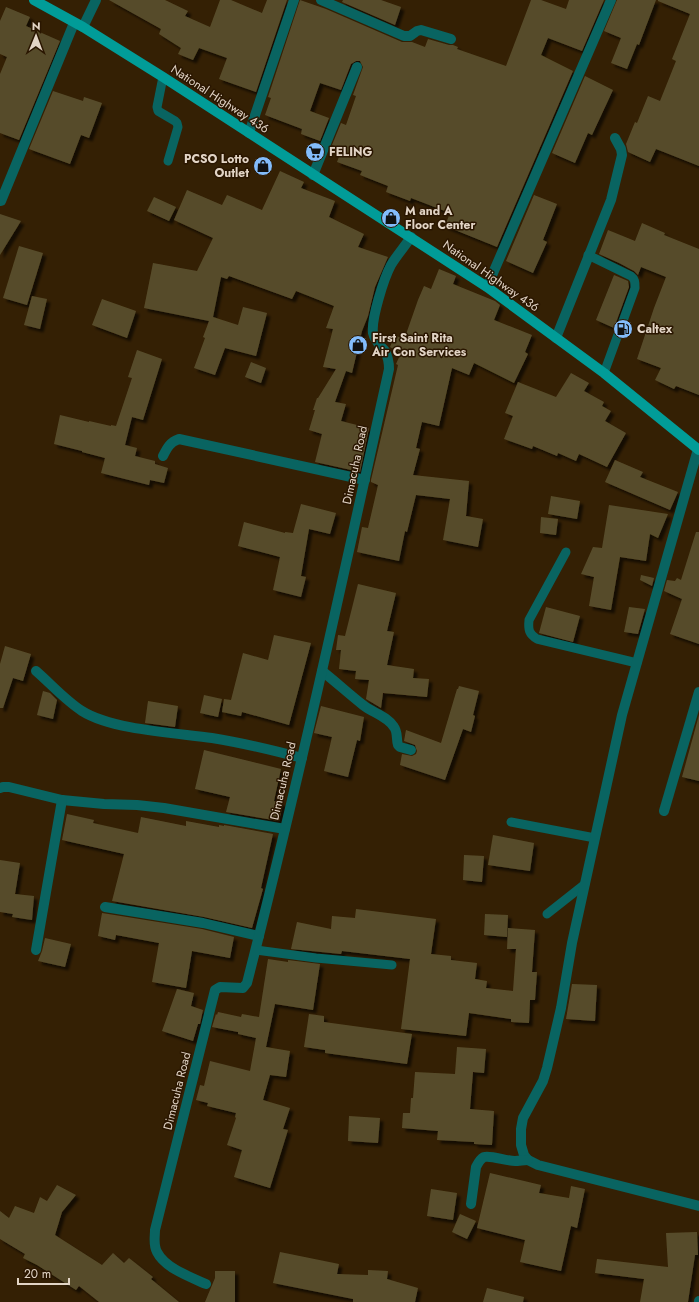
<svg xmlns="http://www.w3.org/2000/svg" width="699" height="1302" viewBox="0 0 699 1302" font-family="Jost,sans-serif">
<defs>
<filter id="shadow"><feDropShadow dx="3.5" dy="3.5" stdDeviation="1" flood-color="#0009"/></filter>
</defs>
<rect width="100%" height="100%" fill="#342004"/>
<g fill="#574c2a" filter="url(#shadow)">
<polygon points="109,0 165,0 188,11 185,16 210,27 220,0 231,0 262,13 267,0 287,0 256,92 219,79 227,58 199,48 193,60 178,54 181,48 159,34 161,29"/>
<polygon points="300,0 326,9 402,42 412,42 425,47 428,39 449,45 453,45 458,47 457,49 506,66 531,0 541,0 566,9 569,0 604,0 582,51 548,38 541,55 573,71 497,247 445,226 450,213 411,198 410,201 386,192 388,186 360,175 362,171 337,162 342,149 332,145 341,123 346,125 356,96 353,95 363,67 360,61 356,61 351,64 341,90 320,83 310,111 329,118 320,141 301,134 302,129 265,115 271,98 268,97"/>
<polygon points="343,0 381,0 401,7 395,25 342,2"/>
<polygon points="617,0 656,0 639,45 637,44 627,69 611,63 621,38 604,31"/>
<polygon points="658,0 699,0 699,166 656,149 650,162 628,152 626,144 635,122 637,123 648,96 660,101 676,61 672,59 690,14 658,1"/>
<polygon points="6,7 30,17 26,26 60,41 19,140 0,133 0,74 7,57 0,54 0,21"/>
<polygon points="585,76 613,90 592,135 588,133 575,163 552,153"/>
<polygon points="53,91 83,101 84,97 102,103 89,138 81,135 70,164 29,149"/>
<polygon points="280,171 304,182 301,188 335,201 329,217 364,234 358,247 388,257 375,287 368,316 362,331 352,373 346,371 335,402 346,404 341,421 369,428 360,472 315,462 322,434 309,430 315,410 313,410 317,398 318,398 336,369 323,367 333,329 326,328 334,306 296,291 292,299 229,276 227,279 221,277 213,317 238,325 243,307 267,313 256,356 225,348 215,375 194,368 205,338 203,337 209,321 144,308 153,263 197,271 213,238 174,220 187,190 222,205 227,195 262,210"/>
<polygon points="534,195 557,204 543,240 547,242 533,273 506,261"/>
<polygon points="154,197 176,207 169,221 147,211"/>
<polygon points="0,214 21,221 0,255"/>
<polygon points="642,223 665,233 664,235 699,249 699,395 676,386 674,389 655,380 661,368 637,359 654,308 666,277 641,267 638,275 634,271 619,263 599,254 608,230 635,241"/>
<polygon points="19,246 43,253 27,305 3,298"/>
<polygon points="439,269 456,276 453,284 495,301 500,305 494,320 532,335 525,352 528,354 514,383 474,363 469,375 452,368 439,426 422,422 416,448 420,449 413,475 469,481 466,516 483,519 478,547 443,540 450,499 416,495 407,532 405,531 399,561 357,552 362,527 368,528 378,485 371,482 371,480 398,365 396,364 401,353 390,347 395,335 404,340 418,300 424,286 431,289"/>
<polygon points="614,275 628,281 629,287 614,328 596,320"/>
<polygon points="32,296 47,299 40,329 24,325"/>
<polygon points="102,299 136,311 127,338 92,325"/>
<polygon points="137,350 162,359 143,420 132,417 125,445 137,448 135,456 155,461 155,464 168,468 164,483 150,480 149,485 101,473 105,458 82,452 82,451 54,444 60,415 89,422 89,421 111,426 111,425 116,426 132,378 128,377"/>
<polygon points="251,362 266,368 261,383 245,377"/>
<polygon points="571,373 589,383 584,391 604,402 602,406 611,411 605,421 626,433 607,467 579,454 576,461 558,453 557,456 533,446 532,449 504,439 513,416 505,413 518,382 556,397"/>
<polygon points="615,460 643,472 640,477 678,492 670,510 605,482"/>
<polygon points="551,496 580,501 577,519 548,514"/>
<polygon points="301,504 336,513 330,534 309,529 301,576 306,577 301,597 273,590 280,557 238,546 244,522 285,533 285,532 293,533"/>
<polygon points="609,505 668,514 658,538 650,534 646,561 620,557 611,610 589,606 594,577 581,574 593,547 602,548"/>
<polygon points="541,517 558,519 556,535 540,533"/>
<polygon points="696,532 699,532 699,644 670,634 682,599 664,591 667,580 675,581 677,578 681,580"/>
<polygon points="641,575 654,578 652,586 640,580"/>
<polygon points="358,584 396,593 387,631 394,632 387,665 414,669 413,678 429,679 427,697 383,693 381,708 366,699 369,680 355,679 356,671 339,669 341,650 336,650 338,635 345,636"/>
<polygon points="546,607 580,616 573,642 539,633"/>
<polygon points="629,607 645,609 638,634 624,632"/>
<polygon points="274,635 311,643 289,725 242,712 241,716 222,712 224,699 231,700 243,653 268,660"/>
<polygon points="5,646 31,654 23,681 13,678 3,708 0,708 0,664"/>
<polygon points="459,686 479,691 473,715 475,716 471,732 463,729 445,780 400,765 402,754 412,756 416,754 417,751 415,745 404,741 406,730 441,743 457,689 458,689"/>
<polygon points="43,691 50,693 57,700 53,719 37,715"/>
<polygon points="204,695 222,699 218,717 200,713"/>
<polygon points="148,701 178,706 175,727 145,723"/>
<polygon points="321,706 364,717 360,741 357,740 348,777 324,771 332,737 314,733"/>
<polygon points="699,715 699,781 682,777"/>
<polygon points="204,750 281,769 274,801 283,803 279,821 226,812 230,797 195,789"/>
<polygon points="67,814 94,820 93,823 138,833 141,817 186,826 186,821 219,827 219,825 224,826 224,825 273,834 261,888 263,889 252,928 204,917 112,901 124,854 62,840"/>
<polygon points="493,835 534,843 530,871 488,865"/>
<polygon points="464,855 484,856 482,882 463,880"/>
<polygon points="0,860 20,863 15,894 34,896 32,920 12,917 13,914 0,912"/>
<polygon points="356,909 436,919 431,954 451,956 451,960 477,963 475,979 487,981 486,988 513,991 516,949 507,949 508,928 535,930 532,972 537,972 535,1000 530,1000 529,1023 511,1022 511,1019 469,1013 466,1036 401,1029 410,959 342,951 341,954 291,949 297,922 331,929 332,916 355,918"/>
<polygon points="102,913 202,929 234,937 230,958 192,951 186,988 152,982 159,943 116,935 115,940 98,936"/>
<polygon points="485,914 508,915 507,937 484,935"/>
<polygon points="45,938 71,944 65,967 38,961 42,951"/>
<polygon points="268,959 288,962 288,960 320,964 313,1010 275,1004 266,1047 290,1051 286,1077 270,1075 263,1100 290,1108 283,1129 288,1130 270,1188 234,1177 242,1150 227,1145 236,1118 235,1117 236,1113 207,1106 208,1103 196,1100 200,1085 204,1086 210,1061 250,1071 256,1038 238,1034 238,1032 212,1027 216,1014 217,1015 218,1012 241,1017 242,1014 259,1017"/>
<polygon points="572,984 597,985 595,1021 566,1019"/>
<polygon points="177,989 194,993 191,1006 203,1010 200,1024 198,1024 193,1041 162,1031"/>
<polygon points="309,1014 324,1016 324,1022 412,1034 407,1064 325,1053 325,1050 304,1047"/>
<polygon points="457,1047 486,1049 484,1073 473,1072 470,1109 494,1111 492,1145 474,1144 474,1142 437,1140 438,1131 402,1128 403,1113 410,1113 411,1098 413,1098 415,1072 455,1074"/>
<polygon points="349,1116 380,1118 378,1143 348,1141"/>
<polygon points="490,1173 541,1185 539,1193 569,1198 571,1186 585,1189 577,1228 571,1226 561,1271 520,1262 525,1240 477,1228"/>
<polygon points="57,1185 76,1195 62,1212 55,1235 102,1265 113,1253 124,1263 129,1258 153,1277 151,1279 179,1302 99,1302 79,1286 76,1290 37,1265 23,1258 25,1254 0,1239 0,1211 9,1218 15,1206 34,1213 40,1197 47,1201"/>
<polygon points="431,1189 457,1193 453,1220 427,1216"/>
<polygon points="460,1214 476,1221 467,1239 452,1232"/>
<polygon points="697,1232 698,1255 695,1255 688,1302 640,1302 644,1279 595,1273 597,1259 668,1267 666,1233"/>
<polygon points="280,1252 339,1264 337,1274 368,1275 368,1270 388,1271 387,1279 418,1288 415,1302 353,1302 353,1299 273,1283"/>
<polygon points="215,1271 235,1271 235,1302 205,1302 215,1278"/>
<polygon points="487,1288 524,1297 523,1302 483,1302"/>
</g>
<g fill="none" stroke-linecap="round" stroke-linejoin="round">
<g stroke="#096461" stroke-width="9">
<polyline points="163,77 157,107 158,111 175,121 177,123 178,127 168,161"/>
<path d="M588,255L631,276C635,279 635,282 635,288L604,373"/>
<path d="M566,552L529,620C528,630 529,634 537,639L637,663"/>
<polyline points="511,822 595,838"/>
<polyline points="547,914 585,884"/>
<polyline points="256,950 316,958 392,965"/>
</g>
<g stroke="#096461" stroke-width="10">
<polyline points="321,0 404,36 410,36 417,31 421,30 451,39"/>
<polyline points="83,27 96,0"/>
<polyline points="249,133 294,0"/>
<polyline points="313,175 357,67"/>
<polyline points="1,201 74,23"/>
<polyline points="487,287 611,0"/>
<polyline points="556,338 611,200 622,155 621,149 615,138"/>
<polyline points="698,449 622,715 572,943 561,1008 547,1068 543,1081 523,1118 521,1129 521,1145 524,1155 528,1160 538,1165 699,1206"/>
<path d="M163,456C167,448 170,442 179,439L365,480"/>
<path d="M36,671C51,684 65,700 82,711C112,730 176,733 212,738C243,743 272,750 302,758"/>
<path d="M322,671C336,682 349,694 363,705C373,713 387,716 394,727C398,732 396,739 398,745L400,747L411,750"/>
<polyline points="0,788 3,787 9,787 62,800 104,804 137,805 164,808 285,829"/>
<polyline points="664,811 699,692"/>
<polyline points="105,907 203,923 259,936"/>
<polyline points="36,950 62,800"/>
<path d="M471,1204L476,1167C478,1163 480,1159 484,1157C491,1155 506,1161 515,1161C519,1161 524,1160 528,1160"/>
<path d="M206,1284C190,1277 165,1268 157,1252C153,1245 155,1237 155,1230L215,990L220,987L243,988L247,983C299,780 344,574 389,369C389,363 388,357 385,351C380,345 375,342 373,333C371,319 384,278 391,265C397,255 405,246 411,237"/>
<polyline points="699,1302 699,1301"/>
</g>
<polyline stroke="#019c98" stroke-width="10" points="34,0 83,27 163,77 487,287 604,373 699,450"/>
</g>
<defs>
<g id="supermarket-disc" transform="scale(1)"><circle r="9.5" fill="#83bcfb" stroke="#2a1600"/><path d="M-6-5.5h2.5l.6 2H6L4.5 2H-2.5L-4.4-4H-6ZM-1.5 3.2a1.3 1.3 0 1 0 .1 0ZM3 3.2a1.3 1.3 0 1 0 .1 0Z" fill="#111"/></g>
<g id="shop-disc" transform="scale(1)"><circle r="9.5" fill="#83bcfb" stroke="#2a1600"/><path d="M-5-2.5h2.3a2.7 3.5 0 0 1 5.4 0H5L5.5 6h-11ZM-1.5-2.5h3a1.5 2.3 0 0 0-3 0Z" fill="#111"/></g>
<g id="fuel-disc" transform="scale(1)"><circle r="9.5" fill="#83bcfb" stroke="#2a1600"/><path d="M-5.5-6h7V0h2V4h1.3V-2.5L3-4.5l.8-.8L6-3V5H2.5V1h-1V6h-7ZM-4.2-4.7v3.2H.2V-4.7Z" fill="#111"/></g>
</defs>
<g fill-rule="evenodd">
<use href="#supermarket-disc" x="315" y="152"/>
<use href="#shop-disc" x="263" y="166"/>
<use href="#shop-disc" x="391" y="218"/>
<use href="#fuel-disc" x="623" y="329"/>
<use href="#shop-disc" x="358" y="345"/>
</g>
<g text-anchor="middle" stroke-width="3" stroke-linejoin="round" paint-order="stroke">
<g font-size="12" fill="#e2d4c5" stroke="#2a1600">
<text transform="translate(220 99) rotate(33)" y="4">National Highway 436</text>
<text transform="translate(491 276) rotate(35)" y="4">National Highway 436</text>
<text transform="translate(355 465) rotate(-78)" y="4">Dimacuha Road</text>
<text transform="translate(283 781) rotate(-77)" y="4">Dimacuha Road</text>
<text transform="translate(177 1091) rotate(-76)" y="4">Dimacuha Road</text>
</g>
<g font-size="12" font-weight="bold" fill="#e2d4c5" stroke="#2a1600" text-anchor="start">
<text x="329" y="156">FELING</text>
<text x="249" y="163" text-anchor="end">PCSO Lotto<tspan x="249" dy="14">Outlet</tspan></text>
<text x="405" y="215">M and A<tspan x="405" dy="14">Floor Center</tspan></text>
<text x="637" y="333">Caltex</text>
<text x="372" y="342">First Saint Rita<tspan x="372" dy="14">Air Con Services</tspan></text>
</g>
</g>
<g transform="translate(36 36) rotate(1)" stroke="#2a1600" stroke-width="3" paint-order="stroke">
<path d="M0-3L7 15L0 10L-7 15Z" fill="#e2d4c5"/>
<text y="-6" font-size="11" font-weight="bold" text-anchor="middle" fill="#e2d4c5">N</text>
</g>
<path d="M18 1278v6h51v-6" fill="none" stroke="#e2d4c5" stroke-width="2"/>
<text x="24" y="1278" font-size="12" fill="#e2d4c5" stroke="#2a1600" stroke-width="3" paint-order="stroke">20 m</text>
</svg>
